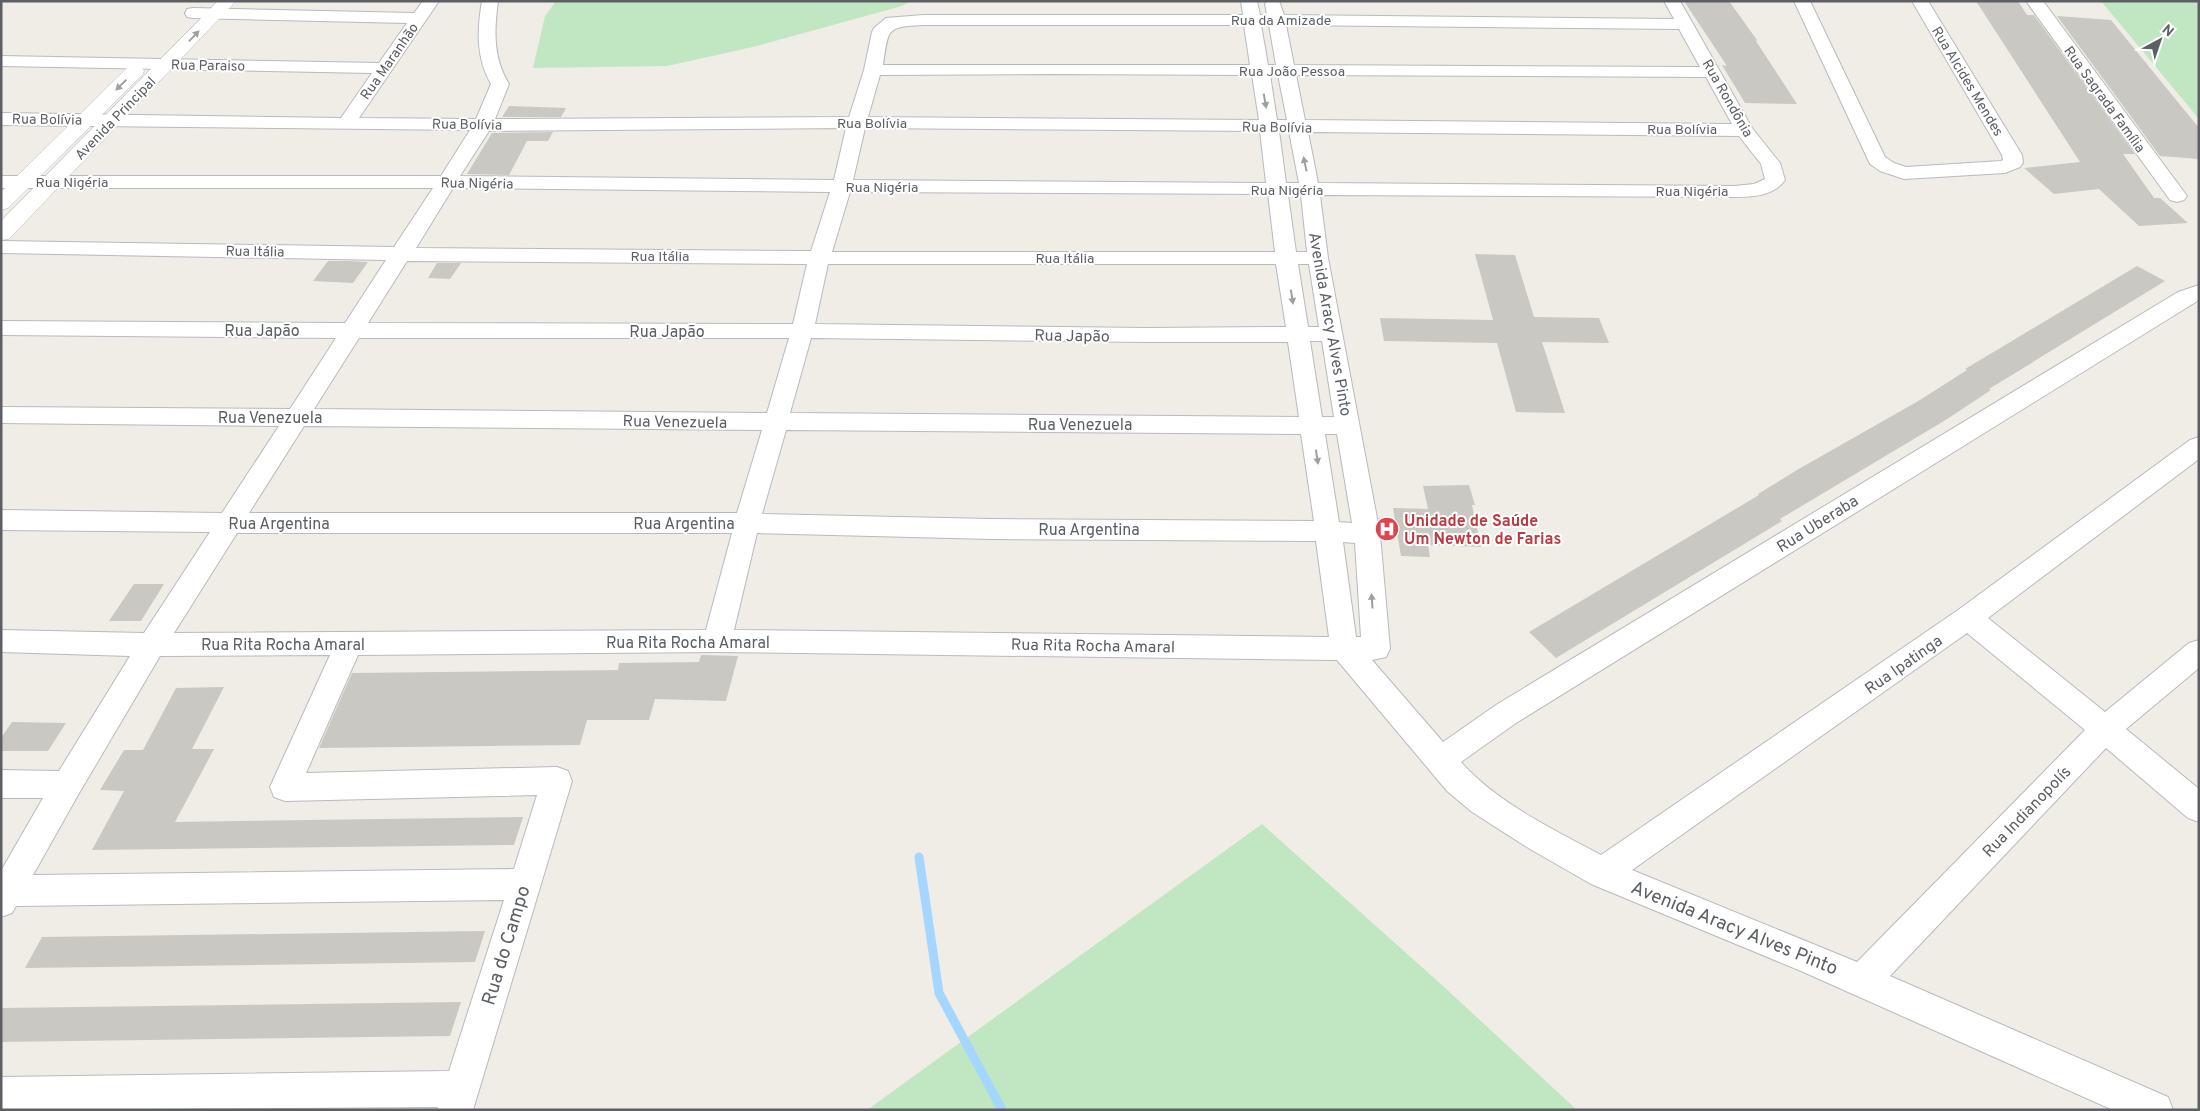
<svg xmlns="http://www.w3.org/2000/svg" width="2200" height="1111" viewBox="0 0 2200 1111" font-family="Overpass,sans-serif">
<rect width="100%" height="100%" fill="#efede5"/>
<g fill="#c1e7c2">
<polygon points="556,1 911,1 902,6 753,47 667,66 533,68 545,16"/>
<polygon points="2101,1 2199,1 2199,119"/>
<polygon points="1262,824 1443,986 1577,1110 867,1110"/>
</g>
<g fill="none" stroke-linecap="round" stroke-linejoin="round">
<polyline stroke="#a5d6ff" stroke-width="9" points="919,857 939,993 1002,1110"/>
</g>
<g fill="#cac8c2">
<polygon points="1684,1 1729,1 1757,40 1756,41 1797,104 1745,103 1722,65 1727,66"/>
<polygon points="1976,1 2018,1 2027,15 2034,15 2135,154 2123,154 2154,198 2160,198 2188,223 2139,226 2099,189 2054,194 2024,168 2080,162"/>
<polygon points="2057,16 2111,20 2199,128 2199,159 2160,156"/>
<polygon points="509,106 566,108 561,117 502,117"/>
<polygon points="553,132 548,141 527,141 509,175 467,174 492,133"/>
<polygon points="1475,254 1515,255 1534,317 1599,318 1609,343 1542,342 1565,413 1516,412 1497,343 1384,341 1380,318 1493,320"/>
<polygon points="328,261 347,261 368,262 353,283 313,281"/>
<polygon points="437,263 461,263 450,279 428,278"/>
<polygon points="2137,266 2165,281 1989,389 1991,390 1944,421 1780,519 1782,521 1556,658 1529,632 1759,495 1758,494 1797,470 1920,400 1967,370 1965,369"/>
<polygon points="1469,485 1475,505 1472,505 1481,547 1428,545 1430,557 1401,556 1393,508 1428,509 1423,486"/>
<polygon points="134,584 164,584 141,621 109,621"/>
<polygon points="701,655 738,656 726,701 655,699 649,720 587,720 580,745 319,748 352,673 618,670 619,663 699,662"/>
<polygon points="224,687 192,749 214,749 175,822 523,817 514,845 92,850 124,791 100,790 124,750 143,750 176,688"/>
<polygon points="12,722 66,723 48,751 1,751 1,738"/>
<polygon points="485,931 475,962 25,968 42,937"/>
<polygon points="461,1002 450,1036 1,1042 1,1008"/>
</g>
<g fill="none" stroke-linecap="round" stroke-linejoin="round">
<g stroke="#b7babf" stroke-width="2">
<g id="street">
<path d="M423,1H439L359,118L476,119L491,84C476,58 477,30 482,1H498C494,31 493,58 509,84L495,119L849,117L864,70L872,32L874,28L886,18L923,15H1243L1241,1H1257L1260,15H1267L1265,4L1267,1H1279L1284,15L1674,19L1664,1H1680L1752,128L1780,163L1785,180C1774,196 1752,197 1734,197L1320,195L1328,258L1380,534L1390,649L1386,657L1372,660L1443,742L1496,705L2178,292L2199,285V300L1516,723L1461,762C1496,802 1554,830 1601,855L1958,610L2190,440L2199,437V459L1988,618L2105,712L2189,643L2199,640V668L2126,729L2199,789V822L2188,818L2106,748L1890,976L2168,1097L2173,1110H2113L1801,971L1591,884L1530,849L1472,812L1447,791L1337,660L717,652L358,655L306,773L557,767L568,771L572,781L473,1110H437L438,1107L1,1110V1077L449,1071L504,900L16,906L12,913L1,917V871L43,798H1V770L59,771L130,656L1,652V630L144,633L210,532L1,530V510L222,513L279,426L1,423V407L290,409L336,338L1,335V321L345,323L386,260L1,253V241L394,247L433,188H1V176H441L470,130L1,125V113L341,118L372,73L1,66V56L379,63L407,23L193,18L187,17L185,13L187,9L193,8L414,13ZM923,25H1244L1250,65H883C889,29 885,27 923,25ZM1261,25H1269L1276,65H1268ZM1286,25L1679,29L1700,67L1294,65ZM1053,74L1252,75L1259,120L868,117L880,75ZM1270,75H1278L1287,120H1277ZM1296,75L1706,77L1732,124L1305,120ZM846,128L834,180L460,176L489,131ZM865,128L1260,131L1266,183L853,180ZM1279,131H1289L1299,183H1286ZM1308,132L1739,136L1761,164L1765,179L1754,184L1734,186L1318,183ZM453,188L830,192L811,251L416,248ZM850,192L1268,194L1275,252H832ZM1288,195H1301L1307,252H1296ZM407,261L807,264L793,324L368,323ZM828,264H1276L1286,327L1147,328L815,324ZM1298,264H1309L1319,327H1308ZM359,338H789L767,413L314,409ZM811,338L1147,342H1288L1299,417L790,413ZM1310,341H1322L1334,417H1322ZM304,426L762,430L737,513H249ZM786,430L1301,434L1314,521L991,519L762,514ZM1325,434H1337L1352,523L1339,522ZM237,533H732L706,630L174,633ZM757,533L991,539L1316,541L1329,637L734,630ZM1343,542L1355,543L1361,637H1356ZM1967,633L2085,730L1857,962L1632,870ZM330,655L270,787L274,797L285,801L537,795L514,869L33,875L78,795L160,656Z"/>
<polygon points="1794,1 1810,1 1885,157 1894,163 1906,167 2001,161 2003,160 2002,155 1912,1 1928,1 2022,155 2023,163 2020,167 2005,173 1904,179 1880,171 1870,164"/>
<polygon points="2026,1 2043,1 2184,192 2187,196 2184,200 2177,202 2170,200"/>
</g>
</g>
<g stroke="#b8bbc1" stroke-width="1">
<g id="secondary">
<polygon points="218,1 236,1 9,239 1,240 1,221"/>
<polygon points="135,65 142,67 144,71 142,75 8,208 1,210 1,192 128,67"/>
</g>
</g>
<use href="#street" fill="#fff" fill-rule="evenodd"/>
<use href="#secondary" fill="#fff" fill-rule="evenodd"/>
</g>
<defs><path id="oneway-solid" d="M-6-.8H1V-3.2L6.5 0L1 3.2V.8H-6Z" transform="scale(1.25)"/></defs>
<g fill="#9da0a3">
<use href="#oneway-solid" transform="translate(194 36) rotate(-46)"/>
<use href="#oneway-solid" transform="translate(121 85) rotate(135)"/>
<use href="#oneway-solid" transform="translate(1265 101) rotate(80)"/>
<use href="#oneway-solid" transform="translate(1305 164) rotate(-102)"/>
<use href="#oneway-solid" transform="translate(1292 297) rotate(81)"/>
<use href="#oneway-solid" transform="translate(1317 457) rotate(81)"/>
<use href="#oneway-solid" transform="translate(1372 601) rotate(-94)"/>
</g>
<defs>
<g id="hospital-disc" transform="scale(1.25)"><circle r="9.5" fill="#e0444e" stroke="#fff"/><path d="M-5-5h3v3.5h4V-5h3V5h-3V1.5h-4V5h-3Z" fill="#fff"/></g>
</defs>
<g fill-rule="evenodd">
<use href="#hospital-disc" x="1387" y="529"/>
</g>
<g text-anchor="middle" stroke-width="4" stroke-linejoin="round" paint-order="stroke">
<g font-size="14" fill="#5c6065" stroke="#fff">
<text x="1281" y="25">Rua da Amizade</text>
<text transform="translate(389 61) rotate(-55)" y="5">Rua Maranhão</text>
<text transform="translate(208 65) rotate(1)" y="5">Rua Paraiso</text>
<text x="1292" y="76">Rua João Pessoa</text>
<text transform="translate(1968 81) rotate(59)" y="5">Rua Alcides Mendes</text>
<text transform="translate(1728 98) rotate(60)" y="5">Rua Rondônia</text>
<text transform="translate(2105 99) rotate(54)" y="5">Rua Sagrada Família</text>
<text transform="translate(115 118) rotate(-46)" y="5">Avenida Principal</text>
<text transform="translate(47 119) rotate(1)" y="5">Rua Bolívia</text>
<text x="872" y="128">Rua Bolívia</text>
<text transform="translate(467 124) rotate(1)" y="5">Rua Bolívia</text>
<text transform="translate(1277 127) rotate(1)" y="5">Rua Bolívia</text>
<text x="1682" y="134">Rua Bolívia</text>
<text x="72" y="187">Rua Nigéria</text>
<text transform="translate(477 183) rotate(1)" y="5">Rua Nigéria</text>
<text x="882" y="192">Rua Nigéria</text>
<text x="1287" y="195">Rua Nigéria</text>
<text x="1692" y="196">Rua Nigéria</text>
<text transform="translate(255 251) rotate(1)" y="5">Rua Itália</text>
<text x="660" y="261">Rua Itália</text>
<text x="1065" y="263">Rua Itália</text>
</g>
<g font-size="16" fill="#5c6065" stroke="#fff">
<text transform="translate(1331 324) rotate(80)" y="6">Avenida Aracy Alves Pinto</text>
<text x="262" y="336">Rua Japão</text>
<text x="667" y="337">Rua Japão</text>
<text transform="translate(1072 335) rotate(1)" y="6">Rua Japão</text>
<text x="270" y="423">Rua Venezuela</text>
<text transform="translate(675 421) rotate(1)" y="6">Rua Venezuela</text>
<text x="1080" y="430">Rua Venezuela</text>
<text x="279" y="529">Rua Argentina</text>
<text x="684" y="529">Rua Argentina</text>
<text transform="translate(1817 523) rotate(-32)" y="6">Rua Uberaba</text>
<text x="1089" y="535">Rua Argentina</text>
<text x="688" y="648">Rua Rita Rocha Amaral</text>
<text x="283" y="650">Rua Rita Rocha Amaral</text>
<text transform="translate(1093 645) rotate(1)" y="6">Rua Rita Rocha Amaral</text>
<text transform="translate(1903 664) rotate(-35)" y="6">Rua Ipatinga</text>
<text transform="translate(2026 811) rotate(-46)" y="6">Rua Indianopolís</text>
</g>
<g font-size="16" font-weight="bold" fill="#be3a42" stroke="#fff" text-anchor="start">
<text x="1404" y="526">Unidade de Saúde<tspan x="1404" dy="18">Um Newton de Farias</tspan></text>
</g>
<g font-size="19" fill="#5c6065" stroke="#fff">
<text transform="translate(1735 927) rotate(22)" y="7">Avenida Aracy Alves Pinto</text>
<text transform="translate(505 945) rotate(-73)" y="7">Rua do Campo</text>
</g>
</g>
<rect width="2200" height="1111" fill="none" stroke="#5c6065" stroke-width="5"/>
<g transform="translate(2160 40) rotate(40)" stroke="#ffffff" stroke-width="4" paint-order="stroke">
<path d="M0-4L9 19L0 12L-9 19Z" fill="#5c6065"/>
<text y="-8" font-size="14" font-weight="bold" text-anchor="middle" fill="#5c6065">N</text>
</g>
</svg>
